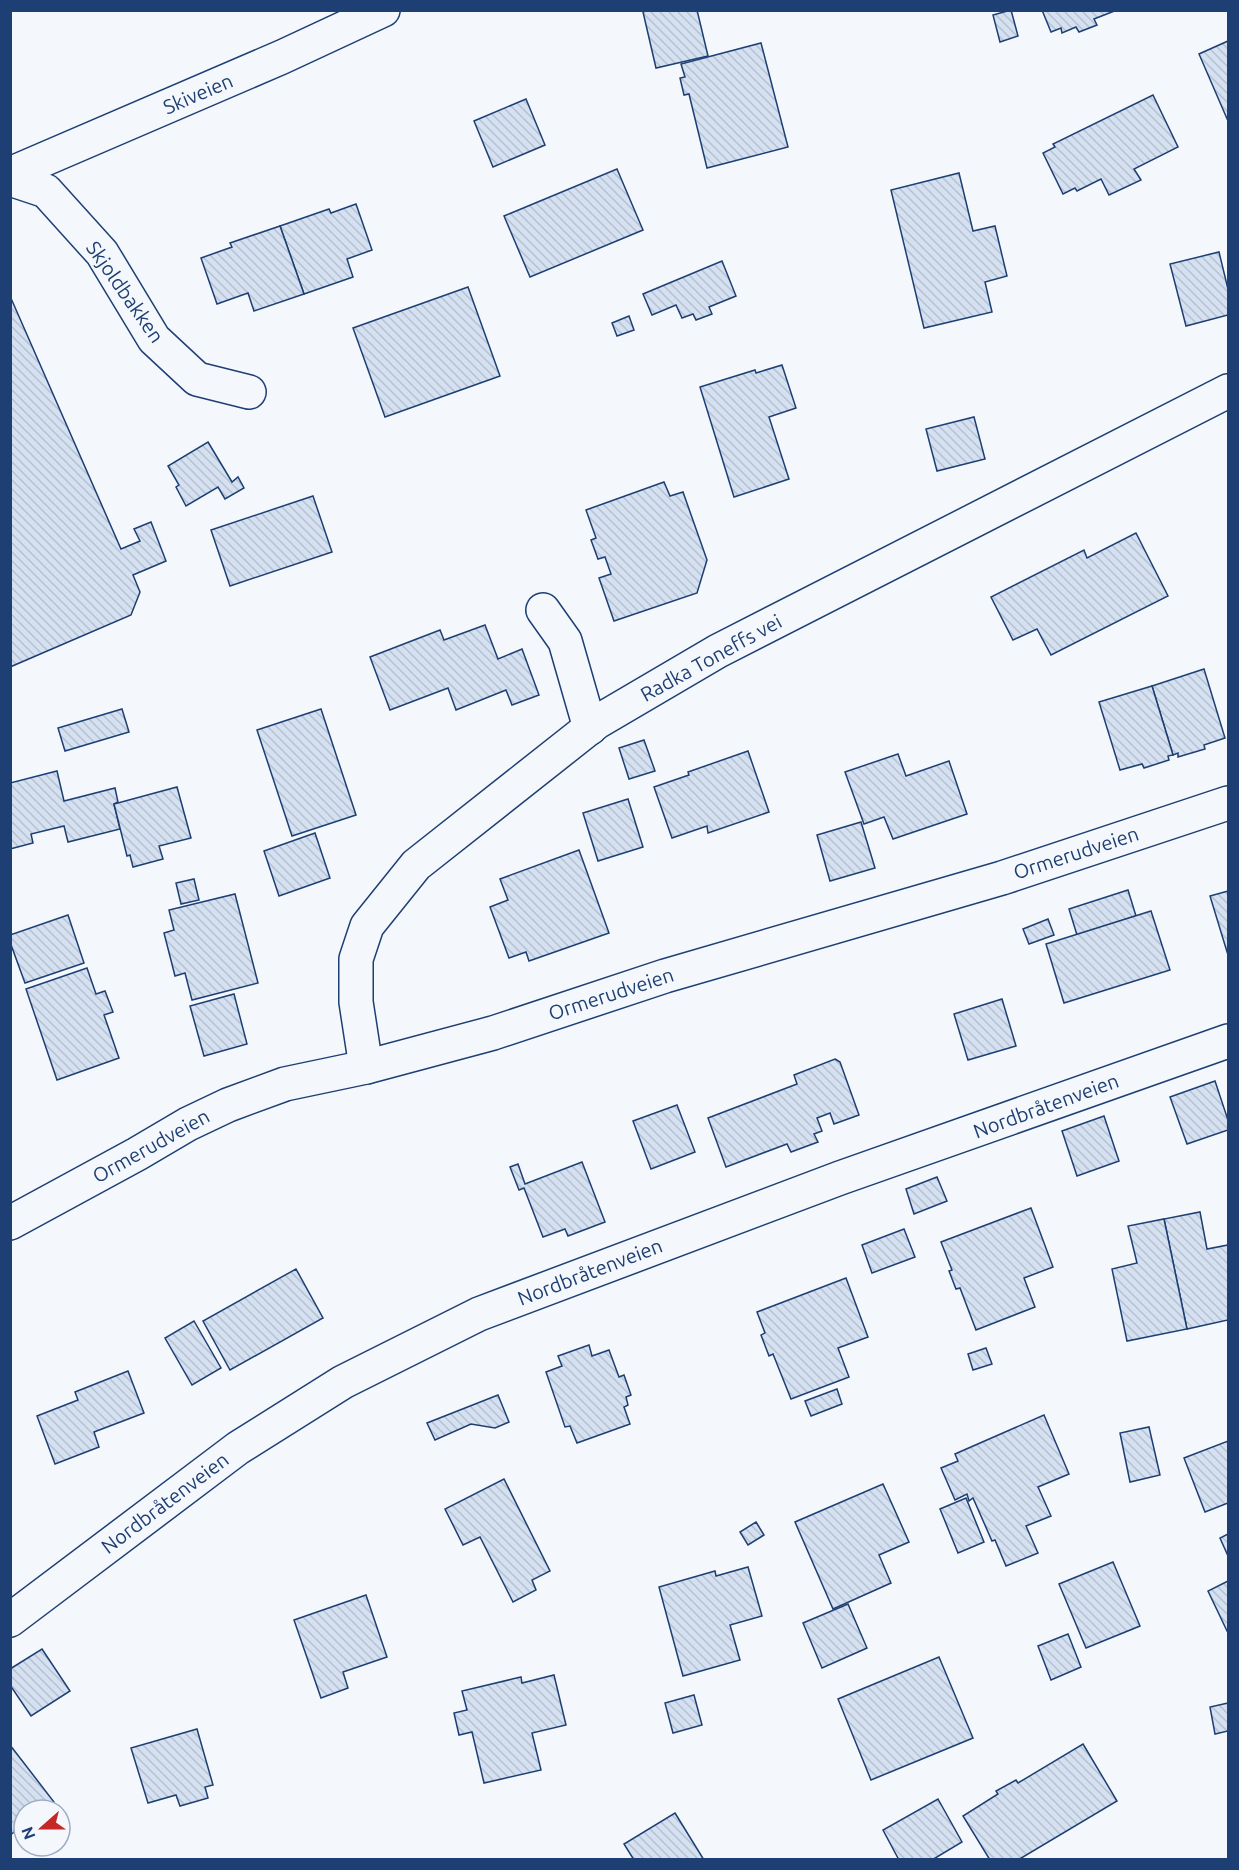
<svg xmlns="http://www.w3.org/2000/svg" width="1239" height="1870" viewBox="0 0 1239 1870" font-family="Ubuntu,sans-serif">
<defs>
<pattern id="building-back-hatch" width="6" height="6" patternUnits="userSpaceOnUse" patternTransform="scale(1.5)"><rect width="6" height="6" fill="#d5e0f0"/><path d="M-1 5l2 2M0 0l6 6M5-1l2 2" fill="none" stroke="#b6c1d1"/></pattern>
</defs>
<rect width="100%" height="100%" fill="#f4f7fb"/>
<g fill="url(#building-back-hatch)" stroke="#1d3f73" stroke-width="1.5">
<polygon points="649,10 697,10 708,56 656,68 643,12"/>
<polygon points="1011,10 1018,36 1000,42 993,15"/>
<polygon points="1042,10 1117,10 1094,19 1097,25 1079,32 1076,27 1062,33 1061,28 1051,32"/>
<polygon points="1228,41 1228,121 1199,54"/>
<polygon points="761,43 788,147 707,168 689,94 684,95 680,78 685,77 681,64"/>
<polygon points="1153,95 1178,147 1134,169 1141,180 1109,195 1101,179 1077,191 1075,188 1063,194 1043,153 1055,147 1053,144"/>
<polygon points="526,99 545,145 493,167 474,121"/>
<polygon points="617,169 643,230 530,277 504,216"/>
<polygon points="959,173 973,231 995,226 1007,276 985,282 992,312 924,328 891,190"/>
<polygon points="356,204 372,250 347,259 353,277 304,294 280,226 329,209 331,213"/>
<polygon points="280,226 304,294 254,311 248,293 217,304 201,258 232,247 230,243"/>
<polygon points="1219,252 1228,289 1228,315 1186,326 1170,264"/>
<polygon points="722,261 736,296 709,307 712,314 696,320 693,314 682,318 676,305 652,315 643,294"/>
<polygon points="468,287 500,376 385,417 353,328"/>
<polygon points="10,296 121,549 140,541 134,529 151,522 166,561 133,575 140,592 131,615 10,667"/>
<polygon points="629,316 634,330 617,336 612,323"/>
<polygon points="782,365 796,408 769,417 789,479 734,497 700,387 755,370 756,373"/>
<polygon points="974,417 985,459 937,471 926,429"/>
<polygon points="208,442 232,482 238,477 244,488 225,499 218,487 186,506 176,487 179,485 168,466"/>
<polygon points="664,482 670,496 683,492 707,560 697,593 614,621 599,578 611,574 605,557 598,559 591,540 596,538 586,510"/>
<polygon points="313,496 332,552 230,586 211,530"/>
<polygon points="1136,533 1168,596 1051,655 1037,629 1013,640 991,597 1084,550 1087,558"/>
<polygon points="485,625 498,659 522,649 539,695 512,705 506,690 456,710 448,688 390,710 370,657 440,630 444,640"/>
<polygon points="1204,669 1225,738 1204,745 1205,749 1178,757 1178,753 1173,755 1152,686"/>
<polygon points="1152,686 1173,755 1168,756 1169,760 1144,768 1142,764 1120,770 1099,702"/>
<polygon points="122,709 129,732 65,751 58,728"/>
<polygon points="321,709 356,815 292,836 257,730"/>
<polygon points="644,740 655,771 629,779 619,748"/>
<polygon points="748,751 769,812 708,833 707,826 672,838 654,787 689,775 688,772"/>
<polygon points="898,754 906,776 949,761 967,814 893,839 884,817 864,824 845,772"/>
<polygon points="57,771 64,801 115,788 118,802 114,804 120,829 68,842 64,826 31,834 33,843 10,849 10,783"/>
<polygon points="177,787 191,838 159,846 163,859 133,867 130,855 127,856 114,804"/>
<polygon points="628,799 643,847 598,861 583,813"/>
<polygon points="861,822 875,868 830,881 817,835"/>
<polygon points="315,833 330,878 279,896 264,851"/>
<polygon points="579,850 609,933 529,961 526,952 509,958 490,907 508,900 500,879"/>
<polygon points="194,879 199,900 181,904 176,883"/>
<polygon points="1128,890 1136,916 1077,935 1069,909"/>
<polygon points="1228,891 1228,955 1210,896"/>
<polygon points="235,894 258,983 192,1000 185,973 175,976 164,933 174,930 169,910"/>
<polygon points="1151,911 1170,970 1064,1003 1046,944"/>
<polygon points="68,915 84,963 25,983 10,942 10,935"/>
<polygon points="1048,919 1054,935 1029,944 1023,929"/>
<polygon points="87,968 96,994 105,991 113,1012 104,1015 119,1058 57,1080 26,989"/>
<polygon points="234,994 247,1044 204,1056 190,1006"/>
<polygon points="1002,999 1016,1046 968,1060 954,1014"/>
<polygon points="835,1059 840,1062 859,1115 834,1124 830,1113 817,1118 822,1131 814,1134 818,1142 791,1152 787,1144 726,1167 708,1118 797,1084 794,1075"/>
<polygon points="1215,1081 1228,1120 1228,1130 1187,1144 1170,1097"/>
<polygon points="677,1105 695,1152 651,1169 633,1121"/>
<polygon points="1104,1116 1119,1161 1077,1176 1062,1131"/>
<polygon points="582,1162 605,1222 568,1236 565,1229 543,1237 524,1188 519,1190 510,1167 518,1164 525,1184"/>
<polygon points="937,1177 947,1201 914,1214 906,1189"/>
<polygon points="1031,1208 1053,1267 1024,1278 1035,1307 976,1330 960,1288 956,1289 949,1271 952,1270 941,1242"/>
<polygon points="1200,1212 1207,1249 1228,1245 1228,1320 1187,1329 1164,1219"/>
<polygon points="1164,1219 1187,1329 1127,1341 1112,1269 1137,1263 1128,1226"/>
<polygon points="904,1229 915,1257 872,1273 862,1245"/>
<polygon points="296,1269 323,1318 230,1370 203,1321"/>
<polygon points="846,1278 868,1337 838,1348 849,1377 791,1399 773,1354 769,1356 761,1335 765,1333 757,1312"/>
<polygon points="194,1321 221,1368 192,1385 165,1338"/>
<polygon points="589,1345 592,1356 609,1350 619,1377 624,1375 631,1395 626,1397 628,1405 624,1407 630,1424 577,1443 570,1426 565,1427 546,1372 562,1366 558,1356"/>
<polygon points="986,1348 992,1364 973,1370 968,1354"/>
<polygon points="128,1371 144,1413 94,1432 99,1447 55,1464 37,1416 78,1400 75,1392"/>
<polygon points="837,1389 842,1404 811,1416 805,1401"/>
<polygon points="498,1395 509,1422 495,1428 471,1424 435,1440 427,1423"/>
<polygon points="1044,1415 1069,1474 1038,1487 1051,1516 1026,1526 1038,1553 1006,1566 995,1540 992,1541 973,1498 969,1501 967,1494 955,1500 941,1468 958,1461 955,1454"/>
<polygon points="1149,1427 1160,1475 1130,1482 1120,1433"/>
<polygon points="1228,1441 1228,1503 1205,1512 1184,1458"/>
<polygon points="504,1479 550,1571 532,1580 536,1590 513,1602 480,1537 463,1545 445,1509"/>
<polygon points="883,1484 909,1542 879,1555 891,1583 833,1609 795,1522"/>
<polygon points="966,1498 984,1542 958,1553 940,1509"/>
<polygon points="756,1522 764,1535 748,1545 740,1532"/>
<polygon points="1228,1534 1228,1556 1220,1538"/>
<polygon points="1113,1562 1140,1626 1086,1648 1059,1584"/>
<polygon points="748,1567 762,1616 730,1625 740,1660 683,1676 659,1587 715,1571 716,1576"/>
<polygon points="1228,1581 1228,1633 1208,1591"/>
<polygon points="366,1595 387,1657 343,1672 348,1688 321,1698 294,1620"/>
<polygon points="848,1604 867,1648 822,1668 803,1623"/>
<polygon points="1068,1634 1081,1667 1051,1680 1038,1646"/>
<polygon points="42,1649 70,1691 31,1716 10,1685 10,1669"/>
<polygon points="939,1657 973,1738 871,1780 838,1699"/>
<polygon points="554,1675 566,1725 532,1733 541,1770 484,1783 472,1732 459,1735 454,1713 467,1710 462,1691 521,1677 522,1683"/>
<polygon points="694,1695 702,1725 673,1733 665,1703"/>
<polygon points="1228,1703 1228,1731 1215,1734 1210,1707"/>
<polygon points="197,1729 213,1785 205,1787 208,1798 180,1806 176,1795 148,1803 131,1748"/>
<polygon points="1083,1744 1117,1801 1018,1860 990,1860 963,1816 998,1794 996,1791 1016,1780 1018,1783"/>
<polygon points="10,1745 54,1802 43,1810 24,1810 24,1825 10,1835"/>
<polygon points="938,1799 962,1842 932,1860 899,1860 883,1830"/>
<polygon points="675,1813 704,1860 634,1860 624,1844"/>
</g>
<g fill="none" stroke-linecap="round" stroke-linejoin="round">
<g stroke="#1d3f73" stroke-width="36">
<g id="street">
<polyline points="10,179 46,191 102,253 154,339 197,379 249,392"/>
<polyline points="543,610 565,641 590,728"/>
<polyline points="366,1067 356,1002 356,959 367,926 416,865 597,722 718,651 1228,391"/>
<polyline points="10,1223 137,1154 188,1124 228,1105 285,1084 366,1067 493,1033 665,976 1002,878 1228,803"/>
<polyline points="10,1620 238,1448 343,1382 479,1314 840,1178 1228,1041"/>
</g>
</g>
<g stroke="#1d3f73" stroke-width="36">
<polyline id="secondary" points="10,174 282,57 383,10"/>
</g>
<use href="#street" stroke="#f4f7fb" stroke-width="33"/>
<use href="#secondary" stroke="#f4f7fb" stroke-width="33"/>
</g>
<g text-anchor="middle" stroke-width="4.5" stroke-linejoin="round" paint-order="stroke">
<g font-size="20" fill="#1d3f73" stroke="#f4f7fb">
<text transform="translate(198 94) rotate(-23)" y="7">Skiveien</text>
<text transform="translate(125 292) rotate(55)" y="7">Skjoldbakken</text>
<text transform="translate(711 658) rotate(-29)" y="7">Radka Toneffs vei</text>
<text transform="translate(1076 853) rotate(-18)" y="7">Ormerudveien</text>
<text transform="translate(611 994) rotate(-18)" y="7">Ormerudveien</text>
<text transform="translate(1046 1106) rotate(-20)" y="7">Nordbråtenveien</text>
<text transform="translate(151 1146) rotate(-29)" y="7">Ormerudveien</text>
<text transform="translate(590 1272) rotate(-21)" y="7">Nordbråtenveien</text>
<text transform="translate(165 1503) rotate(-37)" y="7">Nordbråtenveien</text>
</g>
</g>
<rect width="1239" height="1870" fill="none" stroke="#1d3f73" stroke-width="24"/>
<g transform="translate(42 1828) rotate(249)"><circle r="28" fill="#f4f7fb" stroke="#9eadc5" stroke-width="1.5"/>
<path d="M0-4.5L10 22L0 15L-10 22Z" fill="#c62828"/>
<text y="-9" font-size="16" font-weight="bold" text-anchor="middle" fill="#1d3f73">N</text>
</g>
</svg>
